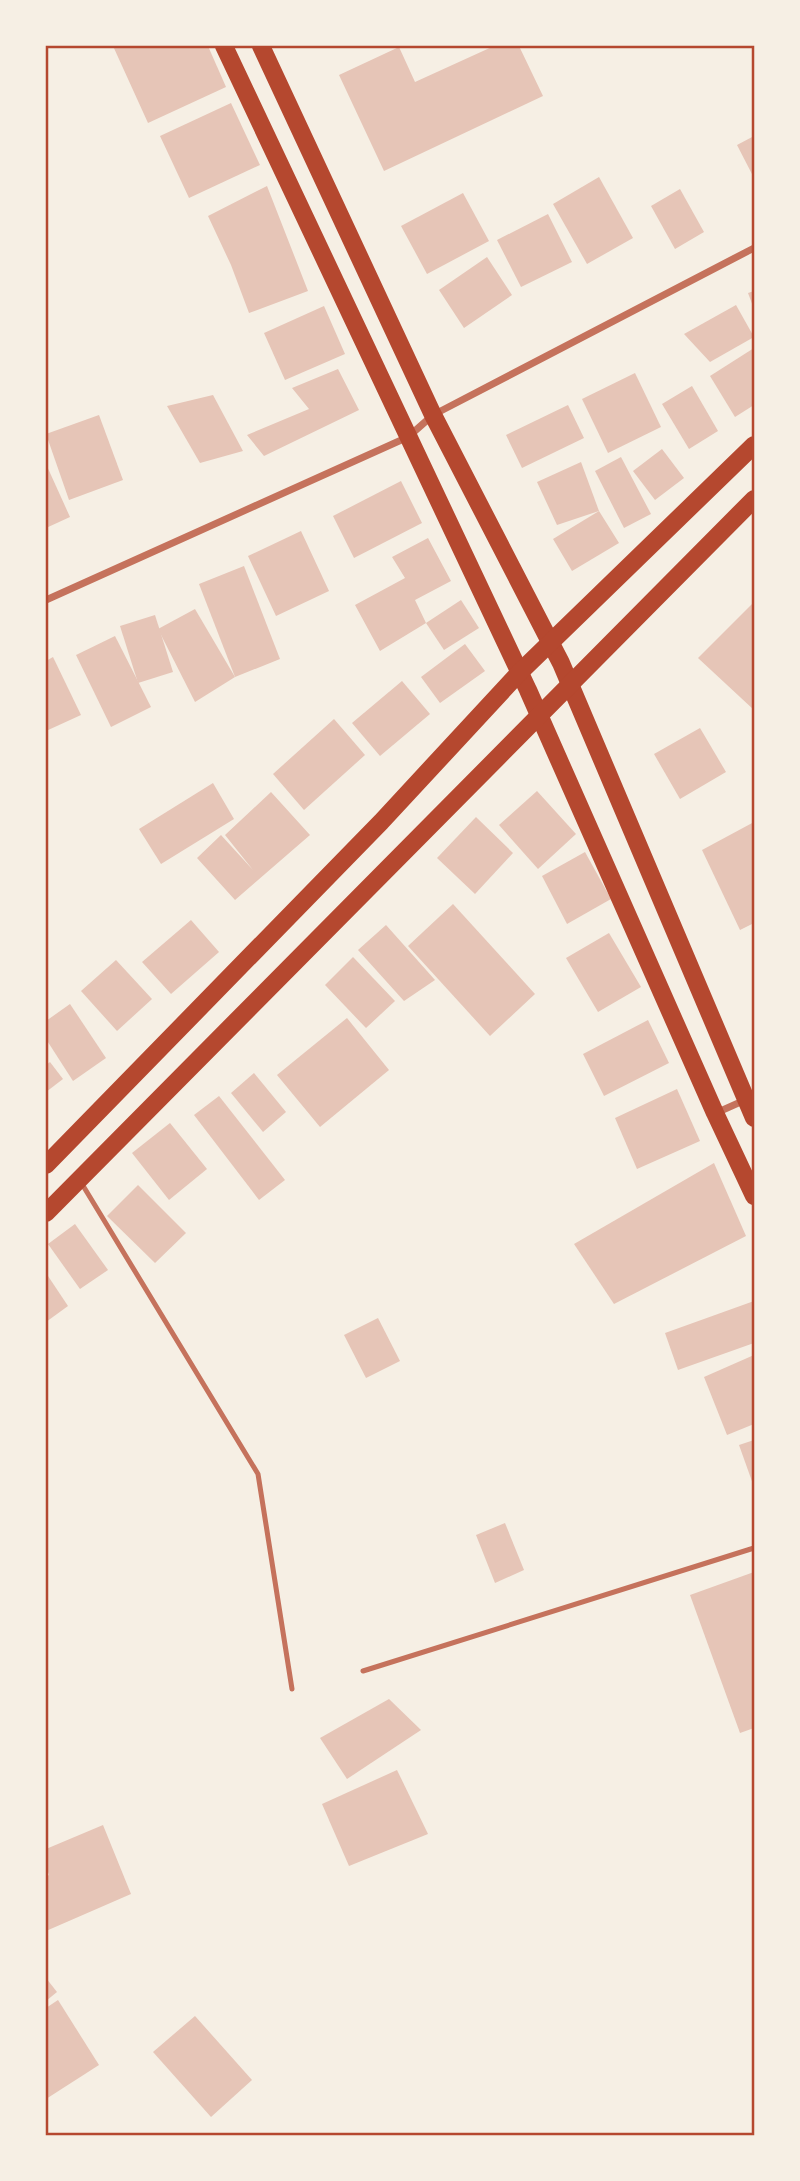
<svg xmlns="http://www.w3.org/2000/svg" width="800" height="2181" viewBox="0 0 800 2181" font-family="'Golos Text',sans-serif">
<rect width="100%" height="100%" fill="#f6efe4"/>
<g fill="#e6c5b7">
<polygon points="113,46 208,46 226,87 148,123"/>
<polygon points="494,46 519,46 543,96 384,171 339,75 399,47 415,82"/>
<polygon points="231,103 260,165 189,198 160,136"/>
<polygon points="754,136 754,178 737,145"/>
<polygon points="599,177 633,238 587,264 553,204"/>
<polygon points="267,186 308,291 249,313 231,265 208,216"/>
<polygon points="680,189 704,232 675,249 651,206"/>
<polygon points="463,193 489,241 427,274 401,226"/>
<polygon points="548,214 572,262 521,287 497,240"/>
<polygon points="487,257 512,295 464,328 439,290"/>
<polygon points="754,291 754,309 748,293"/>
<polygon points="736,305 754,337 710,362 684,334"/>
<polygon points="324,306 345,354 285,380 264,333"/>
<polygon points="754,348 754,405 735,417 710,376"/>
<polygon points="338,369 359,410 264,456 247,435 309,409 292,388"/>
<polygon points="635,373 661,427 608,453 582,399"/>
<polygon points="692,386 718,431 689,449 662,404"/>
<polygon points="213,395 243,451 200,463 167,406"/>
<polygon points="568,405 584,438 522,468 506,435"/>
<polygon points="99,415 123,480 69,500 46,434"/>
<polygon points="662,449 684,478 655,500 633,471"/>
<polygon points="621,457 651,514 624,528 595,471"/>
<polygon points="581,462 599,511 557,525 537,482"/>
<polygon points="46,464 70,517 46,528"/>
<polygon points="401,481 422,523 354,558 333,516"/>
<polygon points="599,511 619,543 572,571 553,539"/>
<polygon points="301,531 329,591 276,616 248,556"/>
<polygon points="428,538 451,581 415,600 426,623 380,651 355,605 405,578 392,557"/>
<polygon points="244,566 280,659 235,677 199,584"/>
<polygon points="461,600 479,628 444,650 426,623"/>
<polygon points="754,602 754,710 698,658"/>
<polygon points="195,609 235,677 195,702 158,629"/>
<polygon points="155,615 173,672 138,683 120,626"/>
<polygon points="115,636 151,707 111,727 76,655"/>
<polygon points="465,644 485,671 440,703 421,677"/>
<polygon points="53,657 81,715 46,731 46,661"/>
<polygon points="402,681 430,714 380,756 352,723"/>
<polygon points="334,719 365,755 304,810 273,774"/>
<polygon points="700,728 726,772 680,799 654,754"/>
<polygon points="213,783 234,819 161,864 139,829"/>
<polygon points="537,791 576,834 538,869 499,825"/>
<polygon points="271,792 310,835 235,900 197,858 221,835 253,870 225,835"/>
<polygon points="476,817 513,853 475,894 437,858"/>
<polygon points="754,822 754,923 740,930 702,850"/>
<polygon points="585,852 611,899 567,924 542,876"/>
<polygon points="453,904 535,994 490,1036 408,946"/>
<polygon points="191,920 219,952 171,994 142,962"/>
<polygon points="386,925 435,980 404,1001 358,950"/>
<polygon points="609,933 641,987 598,1012 566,958"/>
<polygon points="353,957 395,1001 366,1028 325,985"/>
<polygon points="116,960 152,999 117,1031 81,991"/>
<polygon points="70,1004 106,1058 73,1081 46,1039 46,1021"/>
<polygon points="347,1018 389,1070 320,1127 277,1075"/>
<polygon points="648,1020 669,1063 604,1096 583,1054"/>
<polygon points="50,1062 63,1079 46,1092 46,1065"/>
<polygon points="254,1073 286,1112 263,1132 231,1093"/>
<polygon points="677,1089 700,1141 637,1169 615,1118"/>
<polygon points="219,1096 285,1180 259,1200 194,1115"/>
<polygon points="170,1123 207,1169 169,1200 132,1153"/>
<polygon points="714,1163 746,1236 614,1304 574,1244"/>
<polygon points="138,1185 186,1233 155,1263 107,1216"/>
<polygon points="75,1224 108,1270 80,1289 48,1244"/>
<polygon points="46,1273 68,1306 46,1322"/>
<polygon points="754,1301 754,1343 678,1370 665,1333"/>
<polygon points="378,1318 400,1361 366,1378 344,1335"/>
<polygon points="754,1355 754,1424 727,1435 704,1377"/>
<polygon points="754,1440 754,1487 739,1445"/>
<polygon points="505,1523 524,1570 495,1583 476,1535"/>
<polygon points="754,1572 754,1728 740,1733 690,1595"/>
<polygon points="389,1699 421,1730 347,1779 320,1738"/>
<polygon points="397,1770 428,1834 349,1866 322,1804"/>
<polygon points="103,1825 131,1894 46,1931 46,1877 49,1875 46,1866 46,1849"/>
<polygon points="46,1978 57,1992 46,2001"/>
<polygon points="58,2000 99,2065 46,2099 46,2008"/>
<polygon points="195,2016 252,2080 211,2117 153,2052"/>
</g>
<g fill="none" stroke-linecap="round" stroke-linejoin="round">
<g stroke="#c5725c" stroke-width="5">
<polyline points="82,1184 258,1474 292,1689"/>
<polyline points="363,1671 754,1548"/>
</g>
<g stroke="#c5725c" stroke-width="7">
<polyline points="46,600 408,437 433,415 754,248"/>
<polyline points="716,1113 754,1096"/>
</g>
<g stroke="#b5482f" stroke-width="18">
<polyline points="224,46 528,690 715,1113 754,1196"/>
<polyline points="261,46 433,415 561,663 754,1118"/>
<polyline points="46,1165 381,822 519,673 754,445"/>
<polyline points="46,1213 754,499"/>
</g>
</g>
<rect width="800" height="2181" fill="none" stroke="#f6efe4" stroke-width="94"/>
<rect x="47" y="47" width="706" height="2087" fill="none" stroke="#b5482f" stroke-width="2.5"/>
</svg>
